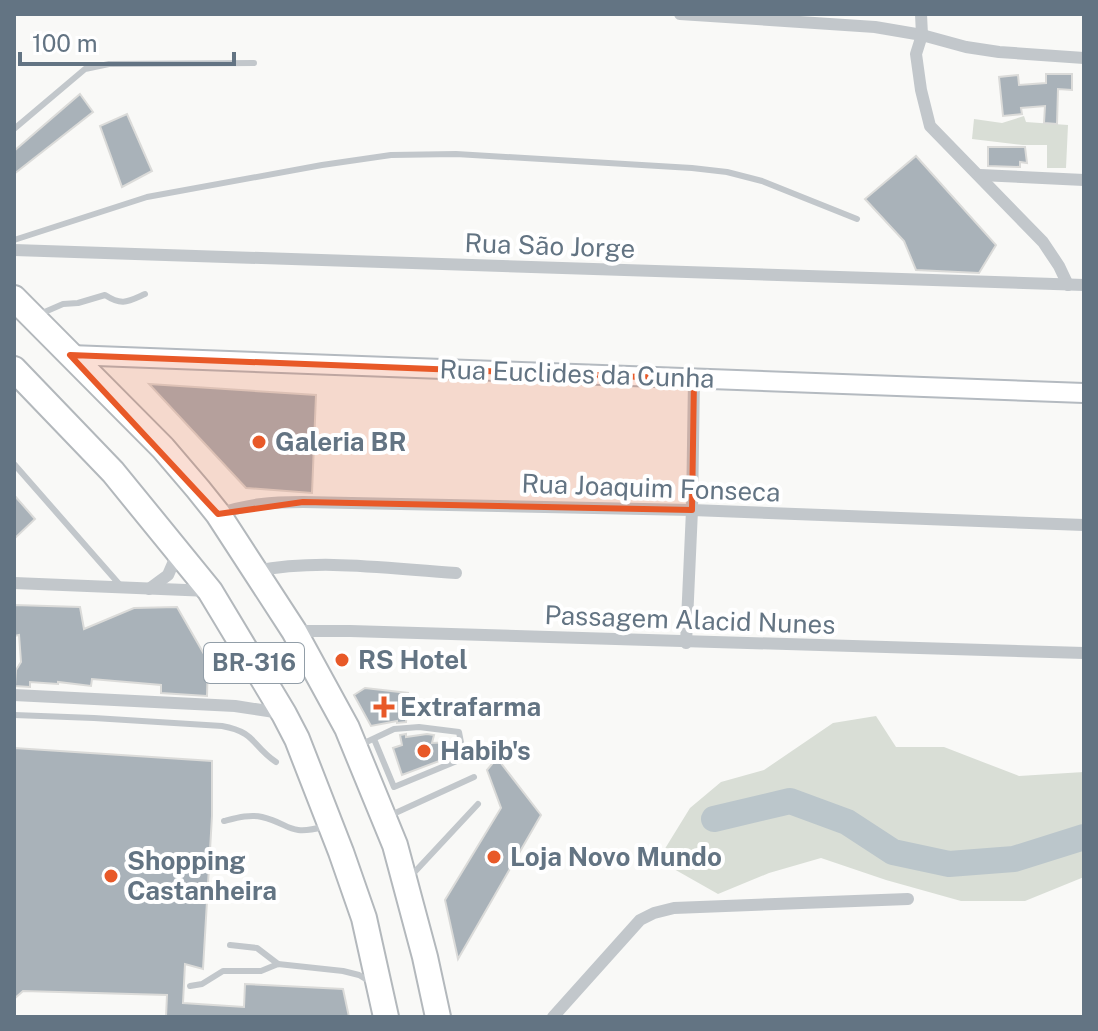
<svg xmlns="http://www.w3.org/2000/svg" width="1098" height="1031" viewBox="0 0 1098 1031" font-family="'Public Sans',sans-serif">
<rect width="100%" height="100%" fill="#f9f9f7"/>
<g fill="#d9ded6">
<polygon points="1024,116 1026,122 1068,125 1066,168 1047,168 1047,145 1023,145 972,139 974,119 1002,123"/>
<polygon points="876,716 896,747 944,747 1019,776 1084,772 1084,877 1025,901 961,901 886,880 821,858 769,873 718,894 658,860 690,808 721,782 764,770 833,723"/>
</g>
<g fill="none" stroke-linecap="round" stroke-linejoin="round">
<polyline stroke="#bbc6cb" stroke-width="26" points="714,819 790,801 847,822 893,852 949,864 1014,859 1084,837"/>
</g>
<g fill="#a9b2b9" stroke="#dbdbd9" stroke-width="2">
<polygon points="1046,74 1072,74 1072,90 1058,89 1057,124 1044,123 1045,106 1021,108 1022,114 1003,116 999,77 1018,75 1019,85 1046,83"/>
<polygon points="80,94 93,112 14,174 14,151"/>
<polygon points="127,114 152,171 122,187 100,126"/>
<polygon points="988,147 1025,147 1027,163 1020,162 1020,167 988,166"/>
<polygon points="916,156 996,245 979,273 916,270 904,241 865,199"/>
<polygon points="149,384 316,395 312,493 246,488"/>
<polygon points="14,495 35,519 14,539"/>
<polygon points="14,605 80,607 84,629 134,608 177,607 208,661 207,696 161,693 161,685 92,679 91,686 58,682 58,684 30,682 30,687 15,686 16,670 21,662 19,635 14,636"/>
<polygon points="365,688 408,693 406,722 397,723 397,721 371,726 354,695"/>
<polygon points="406,734 406,737 427,734 434,735 432,743 452,742 455,755 402,775 393,748 402,745 400,735"/>
<polygon points="14,748 212,761 212,816 203,969 185,964 183,1003 244,1007 245,984 343,989 349,1017 166,1017 167,995 23,991 14,999"/>
<polygon points="497,758 541,815 458,959 445,900 501,808 487,770"/>
</g>
<g fill="none" stroke-linecap="round" stroke-linejoin="round">
<g stroke="#b4bac0" stroke-width="22">
<polyline id="secondary" points="70,355 1084,393"/>
</g>
<g stroke="#b3b8bc" stroke-width="28">
<g id="highway">
<polyline points="14,298 163,448 198,489 218,514 294,631 347,728 395,845 425,957 438,1017"/>
<polyline points="14,369 113,472 210,591 284,714 297,739 341,852 364,918 386,1017"/>
</g>
</g>
<g stroke="#c2c7cb" stroke-width="6">
<polyline points="14,129 85,69 109,64 254,63"/>
<polyline points="14,240 147,197 322,165 391,155 456,154 692,168 727,172 762,181 857,219"/>
<path d="M40,314L63,304L78,303L105,295C122,306 127,302 145,294"/>
<polyline points="14,464 120,585"/>
<path d="M14,715L94,718L222,726C256,732 252,746 276,762"/>
<polyline points="358,746 394,729 419,727 459,732 464,758 394,787 374,739"/>
<polyline points="391,815 474,777"/>
<path d="M224,821C236,818 250,814 262,817C291,824 288,836 323,827"/>
<polyline points="410,877 478,804"/>
<polyline points="230,945 257,948 278,964"/>
<polyline points="190,986 202,984 223,971 261,971 278,964 343,971 359,975 369,981"/>
</g>
<g stroke="#c2c7cb" stroke-width="12">
<polyline points="680,14 875,27 922,35 966,47 999,52 1084,58"/>
<polyline points="921,14 922,35 916,54 921,90 930,126 1043,242 1059,266 1068,285"/>
<polyline points="980,175 1084,180"/>
<polyline points="14,250 1084,285"/>
<path d="M218,514C249,504 270,502 303,502L692,510L1084,525"/>
<path d="M256,571C320,558 391,569 456,573"/>
<polyline points="14,583 210,591"/>
<polyline points="149,589 168,575 178,552"/>
<polyline points="294,631 350,631 1084,653"/>
<polyline points="686,643 692,510 694,379"/>
<polyline points="14,695 235,706 281,713"/>
<polyline points="553,1017 640,920 654,913 674,908 908,899"/>
</g>
<use href="#secondary" stroke="#fff" stroke-width="18"/>
<use href="#highway" stroke="#fff" stroke-width="24"/>
</g>
<path fill="#e85928" fill-opacity="0.2" stroke="#e85928" stroke-width="6" stroke-linejoin="round" d="M70,355L694,379L692,510L303,502L218,514Z"/>
<g fill="#e85928" stroke="#fff" stroke-width="3">
<circle cx="259" cy="442" r="8"/>
<circle cx="342" cy="660" r="8"/>
<path d="M380 695h8v8h8v8h-8v8h-8v-8h-8v-8h8z"/>
<circle cx="424" cy="751" r="8"/>
<circle cx="494" cy="857" r="8"/>
<circle cx="111" cy="876" r="8"/>
</g>
<g text-anchor="middle" stroke-width="8" stroke-linejoin="round" paint-order="stroke">
<rect fill="#fff" stroke="#929ea8" stroke-width="2" x="204" y="643" width="100" height="40" rx="6"/>
<g font-size="24" font-weight="bold" fill="#637483">
<text x="254" y="671">BR-316</text>
</g>
<g font-size="26" fill="#637483" stroke="#fff">
<text transform="translate(550 246) rotate(2)" y="9">Rua São Jorge</text>
<text transform="translate(577 374) rotate(2)" y="9">Rua Euclides da Cunha</text>
<text transform="translate(651 488) rotate(2)" y="9">Rua Joaquim Fonseca</text>
<text transform="translate(690 620) rotate(2)" y="9">Passagem Alacid Nunes</text>
</g>
<g font-size="26" font-weight="bold" fill="#637483" stroke="#fff" text-anchor="start">
<text x="275" y="451">Galeria BR</text>
<text x="358" y="669">RS Hotel</text>
<text x="400" y="716">Extrafarma</text>
<text x="440" y="760">Habib's</text>
<text x="510" y="866">Loja Novo Mundo</text>
<text x="127" y="870">Shopping<tspan x="127" dy="30">Castanheira</tspan></text>
</g>
</g>
<rect width="1098" height="1031" fill="none" stroke="#637483" stroke-width="32"/>
<path d="M20 52v12h214v-12" fill="none" stroke="#637483" stroke-width="4"/>
<text x="32" y="52" font-size="24" fill="#637483" stroke="#ffffff" stroke-width="6" paint-order="stroke">100 m</text>
</svg>
